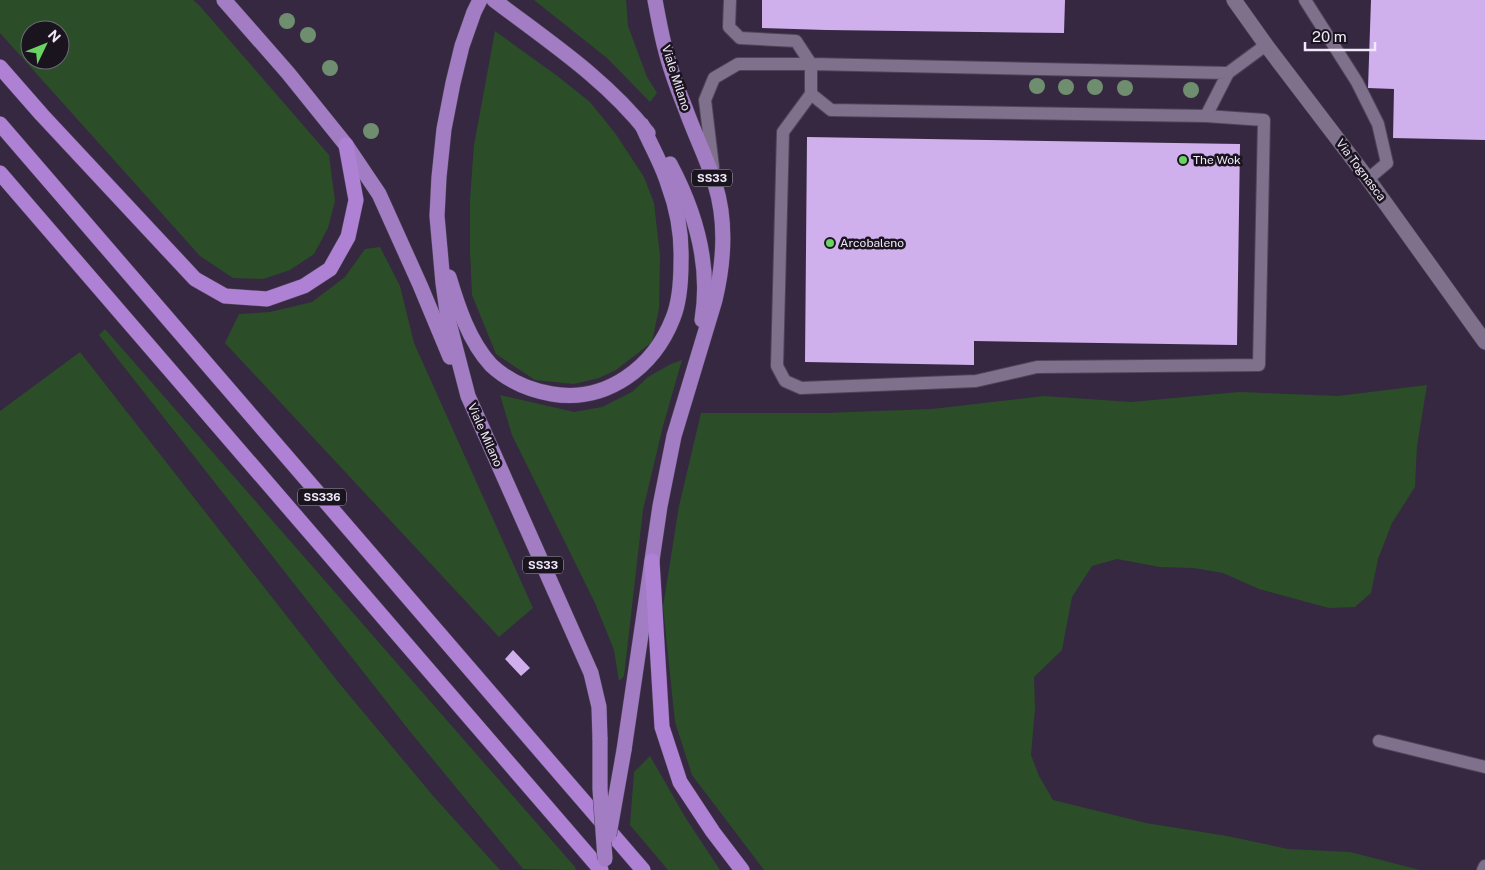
<svg xmlns="http://www.w3.org/2000/svg" width="1485" height="870" viewBox="0 0 1485 870" font-family="'Public Sans',sans-serif">
<rect width="100%" height="100%" fill="#352840"/>
<g fill="#2b4e28" fill-rule="evenodd">
<path d="M0,0H193L199,5L329,155L335,201L328,228L314,254L290,270L263,279L233,278L200,256L0,33ZM30,30H60V60H30Z"/>
<polygon points="534,0 626,0 628,26 647,77 657,93 650,102 607,58"/>
<polygon points="495,31 556,75 590,102 615,133 644,177 654,203 660,256 659,308 652,342 616,370 599,378 574,384 535,380 496,354 472,295 470,251 470,199 474,145"/>
<polygon points="380,247 400,286 414,343 533,608 499,637 225,343 239,314 270,312 312,302 345,277 365,249"/>
<polygon points="105,329 575,867 576,870 523,869 408,729 99,335"/>
<polygon points="80,352 339,683 434,797 500,870 0,870 0,411"/>
<polygon points="682,360 663,426 643,510 624,676 619,681 614,650 595,603 512,435 500,395 574,412 602,407 632,392 648,377 671,364"/>
<polygon points="1427,385 1417,446 1415,487 1392,523 1378,559 1371,593 1355,607 1329,608 1259,589 1223,573 1194,568 1160,567 1117,559 1092,566 1072,597 1062,650 1034,677 1035,708 1031,755 1039,776 1053,800 1146,823 1227,836 1288,849 1350,852 1420,870 764,870 692,775 675,722 663,607 679,506 701,413 825,413 932,409 1044,396 1131,402 1239,392 1338,396"/>
<polygon points="650,756 685,817 720,870 668,870 630,825 634,772"/>
</g>
<g fill="#d0afed">
<polygon points="762,0 1065,0 1064,33 826,30 762,28"/>
<polygon points="1371,0 1485,0 1485,140 1393,138 1394,89 1368,88"/>
<polygon points="807,137 1240,144 1237,345 974,341 974,365 805,362"/>
<polygon points="513,650 530,668 521,676 505,659"/>
</g>
<g fill="none" stroke-linecap="round" stroke-linejoin="round">
<g stroke="#4f4459" stroke-width="14">
<g id="service">
<polyline points="1305,0 1357,82 1378,124 1387,163 1368,179"/>
<polyline points="1228,73 1266,45"/>
<polyline points="811,94 783,132 777,366 785,381 801,388 976,381 1037,367 1259,365 1264,120 1206,116"/>
<polyline points="713,167 705,100 714,78 738,64 811,64 1228,73 1206,116 831,110 811,94 811,64 796,41 740,38 729,27 730,0"/>
<polyline points="1379,741 1485,767"/>
<polyline points="1483,870 1485,866"/>
</g>
</g>
<g stroke="#4f4459" stroke-width="16">
<polyline id="minor" points="1234,0 1266,45 1368,179 1485,342"/>
</g>
<g stroke="#4f4459" stroke-width="16">
<g id="primary">
<polyline points="224,0 288,73 346,145 379,194 420,285 450,357"/>
<polyline points="480,0 474,12 462,46 453,83 444,129 439,177 437,216 443,283 448,319 468,396 591,673 599,707 600,739"/>
<path d="M494,0C548,41 606,79 648,133"/>
<path d="M670,164C695,211 711,266 702,320"/>
<path d="M449,277C458,307 469,341 491,365C508,381 529,390 552,394C607,403 654,367 673,318C680,301 681,280 681,262C682,236 677,208 668,184C662,164 650,144 642,125"/>
<path d="M624,750L660,506L674,436L715,300C724,262 727,222 715,184C707,159 695,135 686,110C678,90 670,69 665,48C661,33 658,16 655,0"/>
</g>
</g>
<g stroke="#4f4459" stroke-width="16">
<g id="trunk">
<polyline points="0,67 42,115 195,279 225,296 267,299 304,286 330,269 348,237 356,200 346,145"/>
<polyline points="0,124 643,870"/>
<polyline points="0,173 601,870"/>
<polyline points="652,561 662,727 680,782 713,832 742,870"/>
</g>
</g>
<use href="#service" stroke="#7f708c" stroke-width="12"/>
<use href="#minor" stroke="#7f708c" stroke-width="15"/>
<use href="#primary" stroke="#a27dc3" stroke-width="15"/>
<use href="#trunk" stroke="#ae81d5" stroke-width="15"/>
<g stroke="#4f4459" stroke-width="16" stroke-linecap="butt">
<g id="primary-bridge">
<polyline points="600,739 600,789 605,859"/>
<polyline points="609,835 624,750"/>
</g>
</g>
<use href="#primary-bridge" stroke="#a27dc3" stroke-width="15"/>
</g>
<g fill="#6f8e70">
<circle cx="287" cy="21" r="8"/>
<circle cx="308" cy="35" r="8"/>
<circle cx="330" cy="68" r="8"/>
<circle cx="1037" cy="86" r="8"/>
<circle cx="1066" cy="87" r="8"/>
<circle cx="1095" cy="87" r="8"/>
<circle cx="1125" cy="88" r="8"/>
<circle cx="1191" cy="90" r="8"/>
<circle cx="371" cy="131" r="8"/>
</g>
<g fill="#6bd363" stroke="#19141e" stroke-width="2">
<circle cx="1183" cy="160" r="5"/>
<circle cx="830" cy="243" r="5"/>
</g>
<g text-anchor="middle" stroke-width="5" stroke-linejoin="round" paint-order="stroke">
<g fill="#19141e" stroke="#b0a8b7" stroke-width="1">
<rect x="692" y="169.5" width="40" height="17" rx="4"/>
<rect x="298" y="488.5" width="48" height="17" rx="4"/>
<rect x="523" y="556.5" width="40" height="17" rx="4"/>
</g>
<g font-size="11" font-weight="bold" fill="#f1e8f9">
<text x="712" y="182">SS33</text>
<text x="322" y="501">SS336</text>
<text x="543" y="569">SS33</text>
</g>
<g font-size="12" fill="#f1e8f9" stroke="#19141e">
<text transform="translate(676 78) rotate(72)" y="4">Viale Milano</text>
<text transform="translate(1361 170) rotate(53)" y="4">Via Tognasca</text>
<text transform="translate(485 435) rotate(66)" y="4">Viale Milano</text>
</g>
<g font-size="12" fill="#f1e8f9" stroke="#19141e" text-anchor="start">
<text x="1193" y="164">The Wok</text>
<text x="840" y="247">Arcobaleno</text>
</g>
</g>
<g transform="translate(45 45) rotate(47)"><circle r="24" fill="#19141e" stroke="#6f6976"/>
<path d="M0-4L9 19L0 12L-9 19Z" fill="#6bd363"/>
<text y="-8" font-size="14" font-weight="bold" text-anchor="middle" fill="#f1e8f9">N</text>
</g>
<path d="M1305 42v8h70v-8" fill="none" stroke="#f1e8f9" stroke-width="2.5"/>
<text x="1312" y="42" font-size="15" fill="#f1e8f9" stroke="#19141e" stroke-width="4" paint-order="stroke">20 m</text>
</svg>
